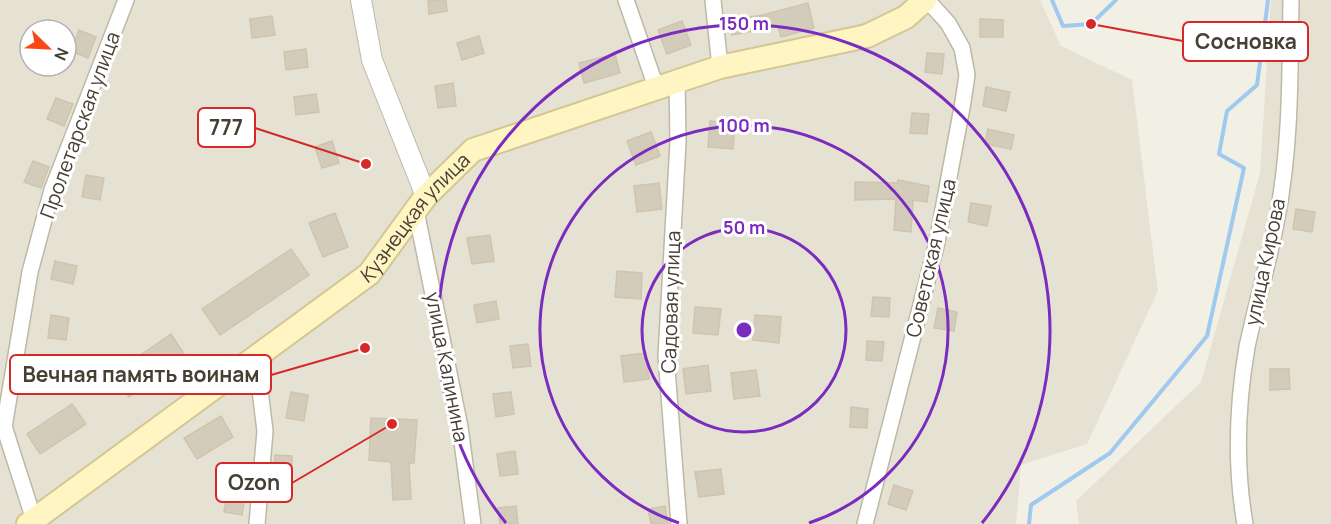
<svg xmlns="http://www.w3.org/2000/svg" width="1331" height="524" viewBox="0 0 1331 524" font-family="Manrope,sans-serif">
<rect width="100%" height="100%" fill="#f2efe5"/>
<g fill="#e6e2d3" fill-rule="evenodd">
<path d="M0,0H1040L1061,46L1132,80L1158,291L1087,444L1021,465L1016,524H0ZM30,30H66V66H30Z"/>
<polygon points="1271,0 1331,0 1331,524 1079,524 1076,501 1201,382 1260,173"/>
</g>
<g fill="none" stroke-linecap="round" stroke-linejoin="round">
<g stroke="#a0c9f0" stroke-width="4">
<polyline points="1052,0 1063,26 1091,24 1116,0"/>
<polyline points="1029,524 1031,505 1110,453 1207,336 1244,168 1219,154 1227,111 1257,85 1268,0"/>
</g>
</g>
<g fill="#d4ccba" stroke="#cfc4ad" stroke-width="1.5">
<polygon points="428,0 446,0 447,11 429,14"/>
<polygon points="808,3 814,28 781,37 778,26 732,35 729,20 763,15"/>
<polygon points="272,16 275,35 252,38 250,19"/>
<polygon points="980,19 1003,20 1003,37 980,37"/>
<polygon points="682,21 691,45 667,54 658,30"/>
<polygon points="79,30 96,37 88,58 71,51"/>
<polygon points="479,36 484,53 462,60 457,43"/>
<polygon points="306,49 308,67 286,70 284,52"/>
<polygon points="927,53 944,54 942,74 925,72"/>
<polygon points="615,54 620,73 584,83 579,63"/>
<polygon points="453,83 456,106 438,108 435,86"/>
<polygon points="986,87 1010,92 1006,111 983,106"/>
<polygon points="316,94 319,112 296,115 294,97"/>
<polygon points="56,98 73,104 64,126 47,119"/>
<polygon points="912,113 929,114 927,134 910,133"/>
<polygon points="710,121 735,123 733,149 708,147"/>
<polygon points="988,129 1014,135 1011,149 985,144"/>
<polygon points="651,132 660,156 636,165 627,141"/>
<polygon points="332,141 339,163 322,168 315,147"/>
<polygon points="33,161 49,167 41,188 24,182"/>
<polygon points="86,175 104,178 100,200 82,197"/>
<polygon points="898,180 929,186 927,202 913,200 911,232 894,230 896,199 855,200 855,182 898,183"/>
<polygon points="659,183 662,209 637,212 634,186"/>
<polygon points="971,203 991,206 987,226 968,222"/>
<polygon points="1296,209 1315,212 1312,232 1293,229"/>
<polygon points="335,213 348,247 323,257 309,223"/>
<polygon points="490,235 494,261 472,264 467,238"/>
<polygon points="291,249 309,275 220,335 202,309"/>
<polygon points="55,261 77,266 73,284 51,279"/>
<polygon points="617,271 642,273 641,299 615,297"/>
<polygon points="873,297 890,298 889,317 871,316"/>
<polygon points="496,301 499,319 477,323 474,305"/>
<polygon points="695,307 721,309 718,335 693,333"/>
<polygon points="938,308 957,312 954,331 934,328"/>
<polygon points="51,315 69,318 66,340 48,338"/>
<polygon points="755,315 781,317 779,343 753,340"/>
<polygon points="171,334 186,357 129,397 113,374"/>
<polygon points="867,341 884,342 882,361 866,360"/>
<polygon points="528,344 531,366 513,368 510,346"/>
<polygon points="646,353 649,379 624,382 621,356"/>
<polygon points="708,365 711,391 686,394 683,369"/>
<polygon points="1270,369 1289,369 1290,389 1270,390"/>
<polygon points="756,370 760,396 734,399 731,373"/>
<polygon points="291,392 308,395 304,421 286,418"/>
<polygon points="511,392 514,414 496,417 493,394"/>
<polygon points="72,404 86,424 40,454 27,434"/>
<polygon points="851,407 868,409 867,428 850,427"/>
<polygon points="221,416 233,437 197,459 184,438"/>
<polygon points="371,418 417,420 414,463 409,463 411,499 393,500 391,462 369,460"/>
<polygon points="515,451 518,474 500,476 497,454"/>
<polygon points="275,455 292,456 292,475 274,475"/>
<polygon points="721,469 724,494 699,497 695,472"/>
<polygon points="894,485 913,491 906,510 888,504"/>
<polygon points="229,486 246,489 242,515 224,512"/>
<polygon points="516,506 518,524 500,524 498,508"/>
<polygon points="665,506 668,524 651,524 648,509"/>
</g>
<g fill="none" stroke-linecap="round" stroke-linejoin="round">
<g stroke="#beb8a7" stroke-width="18">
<g id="minor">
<polyline points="626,0 656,87"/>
<polyline points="713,0 720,67"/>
<polyline points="677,80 678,142 666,356 679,524"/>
<polyline points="416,211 460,427 473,524"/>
<polyline points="256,358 265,431 257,524"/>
<polyline points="1,417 34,520"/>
<polyline points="4,427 30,272 52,190 126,0"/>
<polyline points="865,524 937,242 963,102 967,75 962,48 948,23 927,0"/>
<path d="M1245,524C1235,466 1237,405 1247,347C1256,304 1269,262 1277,218C1291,147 1290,72 1291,0"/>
</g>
</g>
<g stroke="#beb8a7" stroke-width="22">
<polyline id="tertiary" points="361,0 372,60 426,196"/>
</g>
<g stroke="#d3c794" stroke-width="26">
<g id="secondary">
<path id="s1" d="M28,524L369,274L426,196L473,150L720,67L867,36L906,17L925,0"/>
</g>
</g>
<use href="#minor" stroke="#fff" stroke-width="15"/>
<use href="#tertiary" stroke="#fff" stroke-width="20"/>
<use href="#secondary" stroke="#fff5c2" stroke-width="22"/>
</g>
<g fill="none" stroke="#7b2cbf" stroke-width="3">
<circle cx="744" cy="330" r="102"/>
<path d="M679 523A204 204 0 1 1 809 523"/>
<path d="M506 523A306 306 0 1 1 982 523"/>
</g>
<g text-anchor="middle" stroke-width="6" stroke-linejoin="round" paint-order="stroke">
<g font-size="20" fill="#453f34" stroke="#fff">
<text transform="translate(80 125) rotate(-70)" y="7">Пролетарская улица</text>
<text dy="7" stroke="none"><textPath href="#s1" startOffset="496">Кузнецкая улица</textPath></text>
<text transform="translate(931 258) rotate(-77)" y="7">Советская улица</text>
<text transform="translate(1265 262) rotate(-78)" y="7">улица Кирова</text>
<text transform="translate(671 302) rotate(-88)" y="7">Садовая улица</text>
<text transform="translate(447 367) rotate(79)" y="7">улица Калинина</text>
</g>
</g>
<circle cx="744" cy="330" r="9" fill="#7b2cbf" stroke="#fff" stroke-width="3"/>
<g font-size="18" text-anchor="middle" font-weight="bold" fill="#7b2cbf" stroke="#fff" stroke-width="6" stroke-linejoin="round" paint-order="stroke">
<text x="744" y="30">150 m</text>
<text x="744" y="132">100 m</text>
<text x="744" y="234">50 m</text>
</g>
<path fill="none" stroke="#d62828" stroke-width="2" d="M1091 24L1183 41M366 164L255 128M365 348L271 375M392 424L292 483"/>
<g fill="#d62828" stroke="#fff" stroke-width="2">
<circle cx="1091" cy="24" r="6"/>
<circle cx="366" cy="164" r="6"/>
<circle cx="365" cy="348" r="6"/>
<circle cx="392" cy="424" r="6"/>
</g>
<g fill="#fff" stroke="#d62828" stroke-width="2">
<rect x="1183" y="22" width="125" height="39" rx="6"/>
<rect x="198" y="108" width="57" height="39" rx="6"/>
<rect x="10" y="355" width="261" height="39" rx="6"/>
<rect x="216" y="463" width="76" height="39" rx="6"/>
</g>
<g font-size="21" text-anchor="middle" font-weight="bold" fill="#453f34">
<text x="1246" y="49">Сосновка</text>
<text x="226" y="135">777</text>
<text x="141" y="382">Вечная память воинам</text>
<text x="254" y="490">Ozon</text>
</g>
<g transform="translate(48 48) rotate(114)"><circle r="28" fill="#ffffff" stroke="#b5b2ae" stroke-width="1.5"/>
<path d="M0-4.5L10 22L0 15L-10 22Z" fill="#fa4814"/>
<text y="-9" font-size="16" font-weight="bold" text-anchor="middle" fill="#453f34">N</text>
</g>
</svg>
